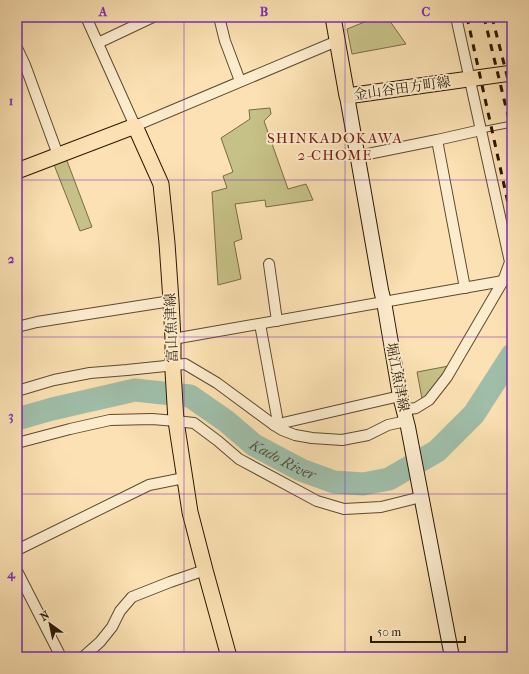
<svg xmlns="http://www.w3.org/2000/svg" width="529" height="674" viewBox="0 0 529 674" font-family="'IM FELL French Canon','Noto Serif JP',serif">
<rect width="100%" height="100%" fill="#fbe1b3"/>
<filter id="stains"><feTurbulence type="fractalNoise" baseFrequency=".005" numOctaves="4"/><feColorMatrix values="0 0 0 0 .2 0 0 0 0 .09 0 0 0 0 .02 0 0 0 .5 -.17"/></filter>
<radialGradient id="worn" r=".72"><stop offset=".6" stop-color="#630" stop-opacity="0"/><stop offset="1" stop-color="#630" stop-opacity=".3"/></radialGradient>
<g fill="#c6c187" stroke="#786c44">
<polygon points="377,17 387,17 406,44 352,54 347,29"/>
<polygon points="270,108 271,114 264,121 288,189 306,184 313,200 266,207 265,200 235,204 242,239 234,242 241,279 218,285 212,192 227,188 223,176 233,172 221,138 250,119 249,110"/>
<polygon points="64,153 92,227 80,231 51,157"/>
<polygon points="454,365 423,404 417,372"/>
</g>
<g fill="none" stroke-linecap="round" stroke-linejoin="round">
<path stroke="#9fbea9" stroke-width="23" id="s1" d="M17,419L52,409L135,390L190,396L226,421L254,445L301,470L334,482L363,484L389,479L437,451L474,414L512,355"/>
<g stroke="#5e4a2d" stroke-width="7">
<polyline id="lane" points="481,130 512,124"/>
</g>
<g stroke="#5e4a2d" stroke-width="12">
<g id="street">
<polyline points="86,17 135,126 337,41"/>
<polyline points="219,17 225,41 240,81"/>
<polyline points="98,43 153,17"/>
<polyline points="17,48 25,65 58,155"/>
<polyline points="358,156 437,140"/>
<polyline points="269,264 277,321"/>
<polyline points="465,288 437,140 481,130"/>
<polyline points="260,324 277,417 274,425"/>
<polyline points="17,327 37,322 171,301"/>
<polyline points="173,339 503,281"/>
<polyline points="17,391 54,380 90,373 127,370 185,364 217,383 274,425 282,430 295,435 312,438 342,440 368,435 388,425 406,421"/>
<polyline points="403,410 416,408 429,400 447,377 503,281 510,262 456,17"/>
<polyline points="274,425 400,396"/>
<polyline points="17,443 70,429 110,420 152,419 176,421 194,423 218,441 239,459 317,501 344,509 381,507 421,497"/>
<polyline points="17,550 149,485 184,478"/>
<polyline points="17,571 61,657"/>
<polyline points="83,657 100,642 112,627 120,611 132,597 170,582 205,570"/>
</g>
</g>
<g stroke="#2a1800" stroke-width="16">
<polyline id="secondary" points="347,96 381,290 384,302 400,396 408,427 452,657"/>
</g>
<g stroke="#2a1800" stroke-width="17">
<g id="primary">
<polyline points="333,17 347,96 512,73"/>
<polyline points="17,171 135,126 161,184 167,243 171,301 173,339 173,371 176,421 190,512 205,570 229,657"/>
</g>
</g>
<use href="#lane" stroke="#fcecce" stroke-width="5"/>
<use href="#street" stroke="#fcecce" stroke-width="10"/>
<use href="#secondary" stroke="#fcecce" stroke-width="14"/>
<use href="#primary" stroke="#fbe1b3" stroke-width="15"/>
<g stroke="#2a1800" stroke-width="3" stroke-dasharray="7 7" stroke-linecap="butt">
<polyline points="467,17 512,221"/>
<polyline points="484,17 512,132"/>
<polyline points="492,17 512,95"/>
</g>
</g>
<path fill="none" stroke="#7b2cbf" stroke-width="1" stroke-opacity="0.55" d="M184,17V657M345,17V657M17,180H512M17,337H512M17,494H512"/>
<g text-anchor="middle" stroke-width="3.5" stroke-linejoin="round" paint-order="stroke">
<g font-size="14" fill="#2a1800" stroke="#fcecce">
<text transform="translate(402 88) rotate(-8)" y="5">金山谷田方町線</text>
<text transform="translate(171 328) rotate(-92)" y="5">富山魚津線</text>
<text transform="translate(398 377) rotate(79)" y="5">堀江魚津線</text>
</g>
<g font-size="15" letter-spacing="1" fill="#7a1f14" stroke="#fcecce">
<text x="335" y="143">SHINKADOKAWA<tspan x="335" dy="17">2-CHOME</tspan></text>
</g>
<g font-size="15" font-style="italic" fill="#53523b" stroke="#fcecce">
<text dy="5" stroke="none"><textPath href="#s1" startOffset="290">Kado River</textPath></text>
</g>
</g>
<rect width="529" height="674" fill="none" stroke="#fbe1b3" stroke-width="44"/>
<g transform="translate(50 624) rotate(327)" stroke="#fcecce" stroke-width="3" paint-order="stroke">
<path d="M0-3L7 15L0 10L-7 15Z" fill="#2a1800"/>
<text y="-6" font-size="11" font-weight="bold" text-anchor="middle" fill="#2a1800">N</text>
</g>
<path d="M371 636v6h94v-6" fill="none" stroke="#2a1800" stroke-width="2"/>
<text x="377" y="636" font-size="12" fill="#2a1800" stroke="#fcecce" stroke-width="3" paint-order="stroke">50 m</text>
<rect x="22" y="22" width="485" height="630" fill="none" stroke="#7b2cbf" stroke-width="1.5"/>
<g font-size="13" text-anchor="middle" font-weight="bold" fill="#7b2cbf">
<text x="103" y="16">A</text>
<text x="264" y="16">B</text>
<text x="426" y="16">C</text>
<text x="11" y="105">1</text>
<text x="11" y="263">2</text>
<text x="11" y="420">3</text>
<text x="11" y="578">4</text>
</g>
<rect width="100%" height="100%" filter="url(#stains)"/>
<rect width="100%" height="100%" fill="url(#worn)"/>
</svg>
